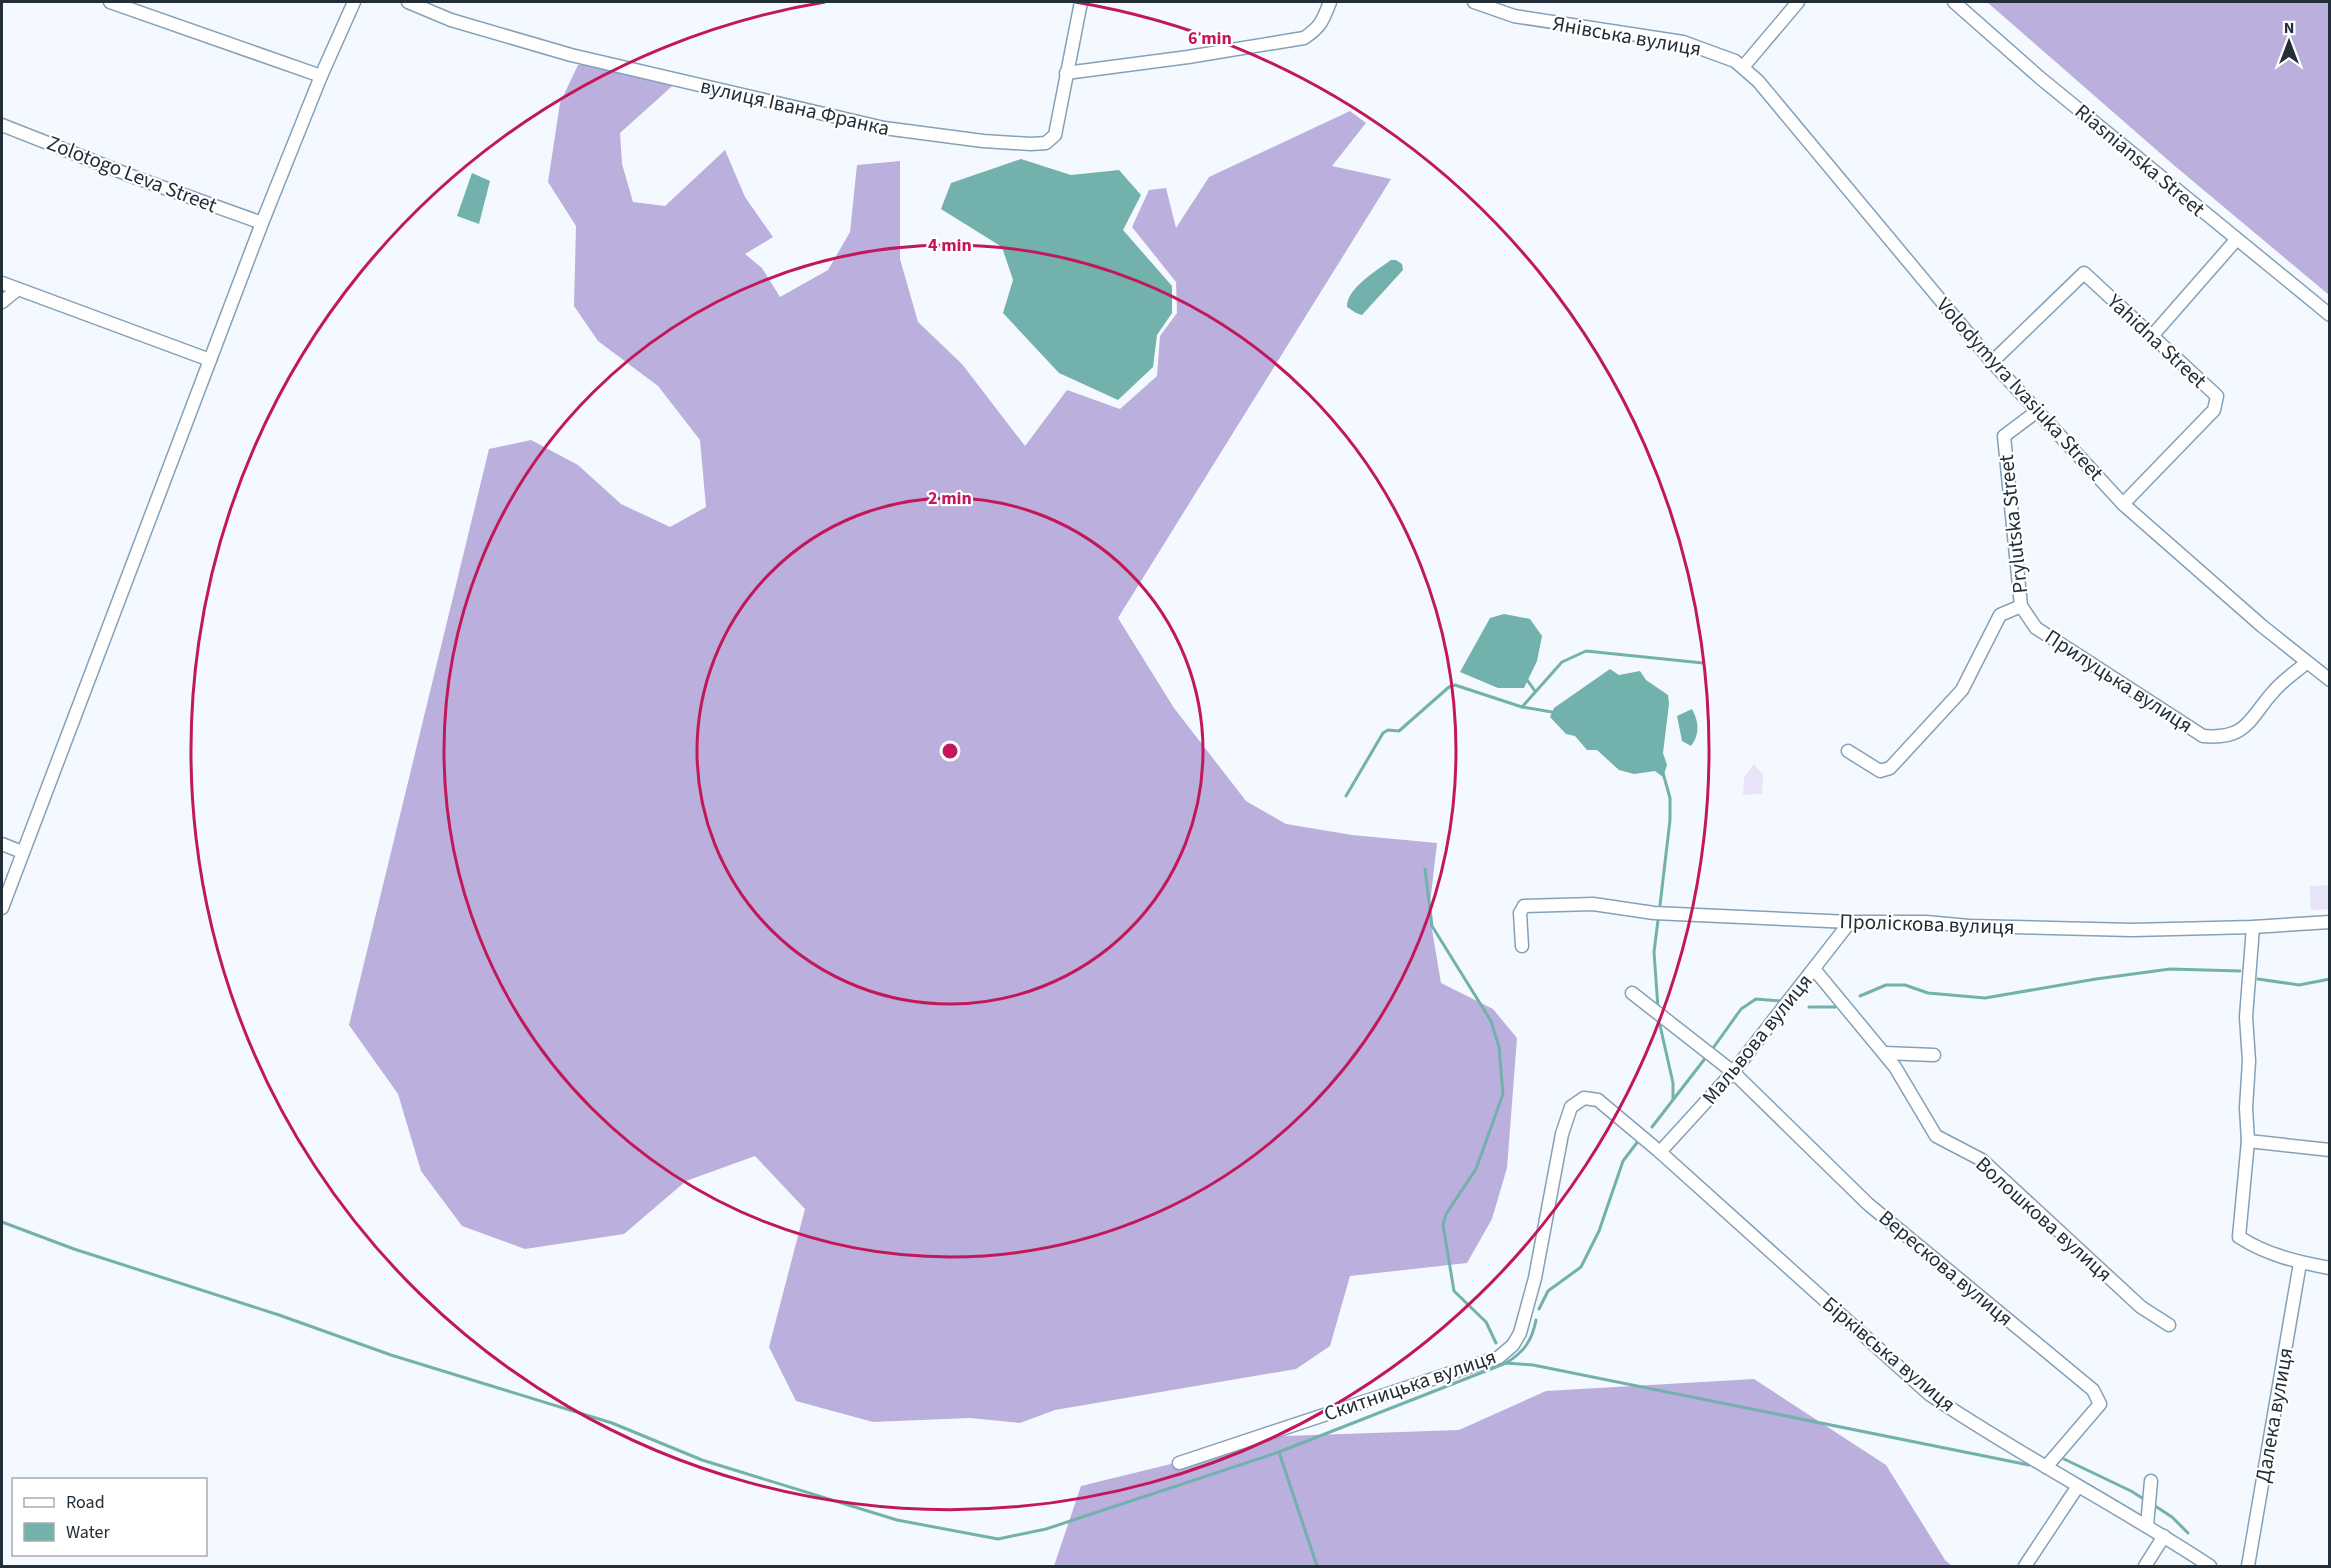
<svg xmlns="http://www.w3.org/2000/svg" width="2331" height="1568" viewBox="0 0 2331 1568" font-family="'Source Sans 3',sans-serif">
<rect width="100%" height="100%" fill="#f3f9fe"/>
<g fill="#e9e3f9">
<polygon points="1754,764 1763,775 1762,794 1743,795 1744,778"/>
<polygon points="2329,885 2329,909 2311,910 2310,886"/>
</g>
<g fill="#bbafdd">
<polygon points="1987,2 2329,2 2329,295 2176,167"/>
<polygon points="623,64 679,80 620,133 622,164 633,202 665,206 725,150 745,197 773,237 745,254 762,268 780,297 828,270 850,232 857,165 900,161 900,259 918,322 962,364 1025,446 1067,390 1120,409 1157,376 1160,336 1177,313 1176,282 1132,227 1149,190 1166,188 1176,228 1209,177 1350,111 1366,123 1332,166 1391,179 1118,618 1174,708 1246,801 1286,824 1352,835 1437,843 1429,912 1441,983 1493,1009 1517,1038 1507,1168 1492,1219 1467,1263 1350,1276 1330,1346 1296,1369 1055,1410 1020,1423 970,1418 873,1422 796,1401 769,1347 805,1209 755,1156 686,1181 624,1234 525,1249 462,1226 421,1171 398,1094 349,1025 489,449 531,440 578,465 621,504 670,527 706,507 700,440 658,386 598,341 574,306 576,226 548,182 560,103 578,65"/>
<polygon points="1754,1379 1886,1465 1945,1560 1952,1566 1054,1566 1081,1486 1285,1436 1459,1430 1546,1391"/>
</g>
<g fill="#73b1ac">
<polygon points="1021,159 1071,175 1119,170 1141,195 1123,230 1172,286 1172,313 1157,335 1153,367 1118,400 1059,373 1003,313 1013,280 1002,247 941,209 951,183"/>
<polygon points="472,173 490,181 479,224 457,216"/>
<path d="M1391,260H1396L1402,264L1403,270L1362,315L1356,313L1347,307C1346,289 1377,270 1391,260Z"/>
<polygon points="1504,614 1530,619 1542,636 1537,661 1524,688 1498,688 1460,672 1490,618"/>
<polygon points="1610,669 1619,675 1640,671 1646,680 1668,695 1669,704 1663,753 1667,765 1663,777 1655,771 1634,774 1619,770 1597,750 1587,750 1575,736 1566,734 1550,717 1554,708"/>
<path d="M1692,709C1699,722 1700,734 1691,746L1682,741L1677,716Z"/>
</g>
<g fill="none" stroke-linecap="round" stroke-linejoin="round">
<g stroke="#73b1ac" stroke-width="3">
<polyline points="1525,677 1535,691"/>
<polyline points="1522,707 1562,662 1586,651 1703,663"/>
<polyline points="1346,796 1383,733 1388,730 1399,731 1449,687 1455,685 1522,707 1552,712"/>
<polyline points="1425,869 1432,926 1491,1021 1499,1047 1503,1094 1476,1169 1446,1214 1443,1225 1454,1291 1486,1322 1496,1343"/>
<polyline points="1660,905 1670,820 1670,798 1663,773"/>
<polyline points="1658,920 1654,952 1658,1008"/>
<polyline points="2258,979 2299,985 2330,979"/>
<polyline points="1860,996 1886,985 1905,985 1928,993 1985,998 2096,979 2170,969 2240,971"/>
<polyline points="1809,1007 1835,1007"/>
<polyline points="1659,1021 1673,1083 1673,1099"/>
<polyline points="1711,1051 1741,1009 1756,999 1781,1001"/>
<polyline points="1652,1127 1707,1056"/>
<polyline points="2,1222 74,1249 279,1315 391,1355 612,1423 702,1460 897,1520 998,1539 1046,1529 1279,1452 1506,1363 1533,1365 2029,1465"/>
<polyline points="1539,1309 1548,1291 1581,1267 1599,1231 1623,1161 1639,1140"/>
<path d="M1506,1363C1524,1352 1532,1341 1536,1320"/>
<polyline points="1279,1452 1317,1566"/>
<polyline points="2064,1459 2131,1491 2147,1501"/>
<polyline points="2152,1504 2172,1517 2188,1533"/>
</g>
<g stroke="#84a1b9" stroke-width="15">
<g id="minor">
<polyline points="110,2 321,76"/>
<polyline points="408,2 451,20 571,55 884,128 983,141 1031,144 1046,143 1055,135 1081,2"/>
<polyline points="1474,2 1514,16 1683,42 1735,61 1758,81 1992,362 2123,504 2262,626 2330,680"/>
<polyline points="1954,2 2039,77 2330,315"/>
<polyline points="1743,67 1798,2"/>
<path d="M1066,73L1188,57L1304,38C1321,27 1323,20 1330,2"/>
<polyline points="2,125 134,177 262,223"/>
<polyline points="2,283 210,360"/>
<polyline points="2,302 18,289"/>
<polyline points="2152,336 2236,240"/>
<polyline points="1992,362 2084,273 2217,396 2214,410 2123,504"/>
<path d="M2021,606L2036,628L2203,736C2248,740 2249,718 2274,691C2283,680 2296,672 2306,663"/>
<polyline points="1848,751 1880,771 1890,768 1962,690 2000,615 2021,606 2004,436 2036,412"/>
<polyline points="2,844 22,852"/>
<polyline points="2,908 262,223 321,76 354,2"/>
<path d="M2253,927L2246,1017L2249,1061L2246,1108L2248,1141L2239,1237C2267,1255 2297,1262 2330,1268"/>
<polyline points="1522,946 1520,913 1524,906 1593,904 1654,913 1850,922 1926,922 1969,926 2132,930 2253,927 2330,922"/>
<polyline points="1814,969 1895,1067 1936,1136 1982,1160 2141,1307 2169,1325"/>
<polyline points="1632,993 1733,1072 1868,1204 2093,1390 2100,1404 2046,1467"/>
<polyline points="1884,1053 1934,1055"/>
<polyline points="2248,1141 2330,1150"/>
<polyline points="1660,1152 1733,1072 1850,922"/>
<path d="M1179,1463L1499,1357L1513,1345L1520,1333L1535,1278L1562,1134L1571,1107L1584,1098L1598,1100L1660,1152L1929,1394C2020,1456 2119,1506 2210,1566"/>
<polyline points="2147,1526 2151,1481"/>
<polyline points="2025,1566 2078,1486"/>
<polyline points="2145,1566 2164,1536"/>
<polyline points="2248,1566 2300,1263"/>
</g>
</g>
<use href="#minor" stroke="#fff" stroke-width="12"/>
</g>
<g fill="none" stroke="#c2185b" stroke-width="3">
<circle cx="950" cy="751" r="253"/>
<circle cx="950" cy="751" r="506"/>
<path d="M1075 2A759 759 0 1 1 825 2"/>
</g>
<g text-anchor="middle" stroke-width="4.5" stroke-linejoin="round" paint-order="stroke">
<g font-size="21" fill="#232f38" stroke="#fff">
<text transform="translate(1627 36) rotate(10)" y="7">Янівська вулиця</text>
<text transform="translate(795 107) rotate(13)" y="7">вулиця Івана Франка</text>
<text transform="translate(2140 160) rotate(40)" y="7">Riasnianska Street</text>
<text transform="translate(132 174) rotate(21)" y="7">Zolotogo Leva Street</text>
<text transform="translate(2157 341) rotate(43)" y="7">Yahidna Street</text>
<text transform="translate(2020 389) rotate(48)" y="7">Volodymyra Ivasiuka Street</text>
<text transform="translate(2013 524) rotate(-96)" y="7">Prylutska Street</text>
<text transform="translate(2119 681) rotate(33)" y="7">Прилуцька вулиця</text>
<text transform="translate(1927 924) rotate(2)" y="7">Проліскова вулиця</text>
<text transform="translate(1757 1039) rotate(-51)" y="7">Мальвова вулиця</text>
<text transform="translate(2044 1219) rotate(42)" y="7">Волошкова вулиця</text>
<text transform="translate(1946 1268) rotate(40)" y="7">Верескова вулиця</text>
<text transform="translate(1889 1354) rotate(40)" y="7">Бірківська вулиця</text>
<text transform="translate(1410 1385) rotate(-19)" y="7">Скитницька вулиця</text>
<text transform="translate(2274 1415) rotate(-80)" y="7">Далека вулиця</text>
</g>
</g>
<circle cx="950" cy="751" r="9" fill="#c2185b" stroke="#fff" stroke-width="3"/>
<g font-size="18" text-anchor="middle" font-weight="bold" fill="#c2185b" stroke="#fff" stroke-width="4.5" stroke-linejoin="round" paint-order="stroke">
<text x="1210" y="44">6 min</text>
<text x="950" y="251">4 min</text>
<text x="950" y="504">2 min</text>
</g>
<rect width="2331" height="1568" fill="none" stroke="#232f38" stroke-width="6"/>
<rect x="12" y="1478" width="195" height="78" fill="#ffffff" stroke="#a7acaf" stroke-width="1.5"/>
<rect x="24" y="1498" width="30" height="9" fill="#ffffff" stroke="#a7acaf" stroke-width="1.5"/>
<text x="66" y="1508" font-size="18" fill="#232f38">Road</text>
<rect x="24" y="1523" width="30" height="18" fill="#73b1ac" stroke="#a7acaf" stroke-width="1.5"/>
<text x="66" y="1538" font-size="18" fill="#232f38">Water</text>
<g transform="translate(2289 42)" stroke="#ffffff" stroke-width="4.5" paint-order="stroke">
<path d="M0-4.5L10 22L0 15L-10 22Z" fill="#232f38"/>
<text y="-9" font-size="16" font-weight="bold" text-anchor="middle" fill="#232f38">N</text>
</g>
</svg>
